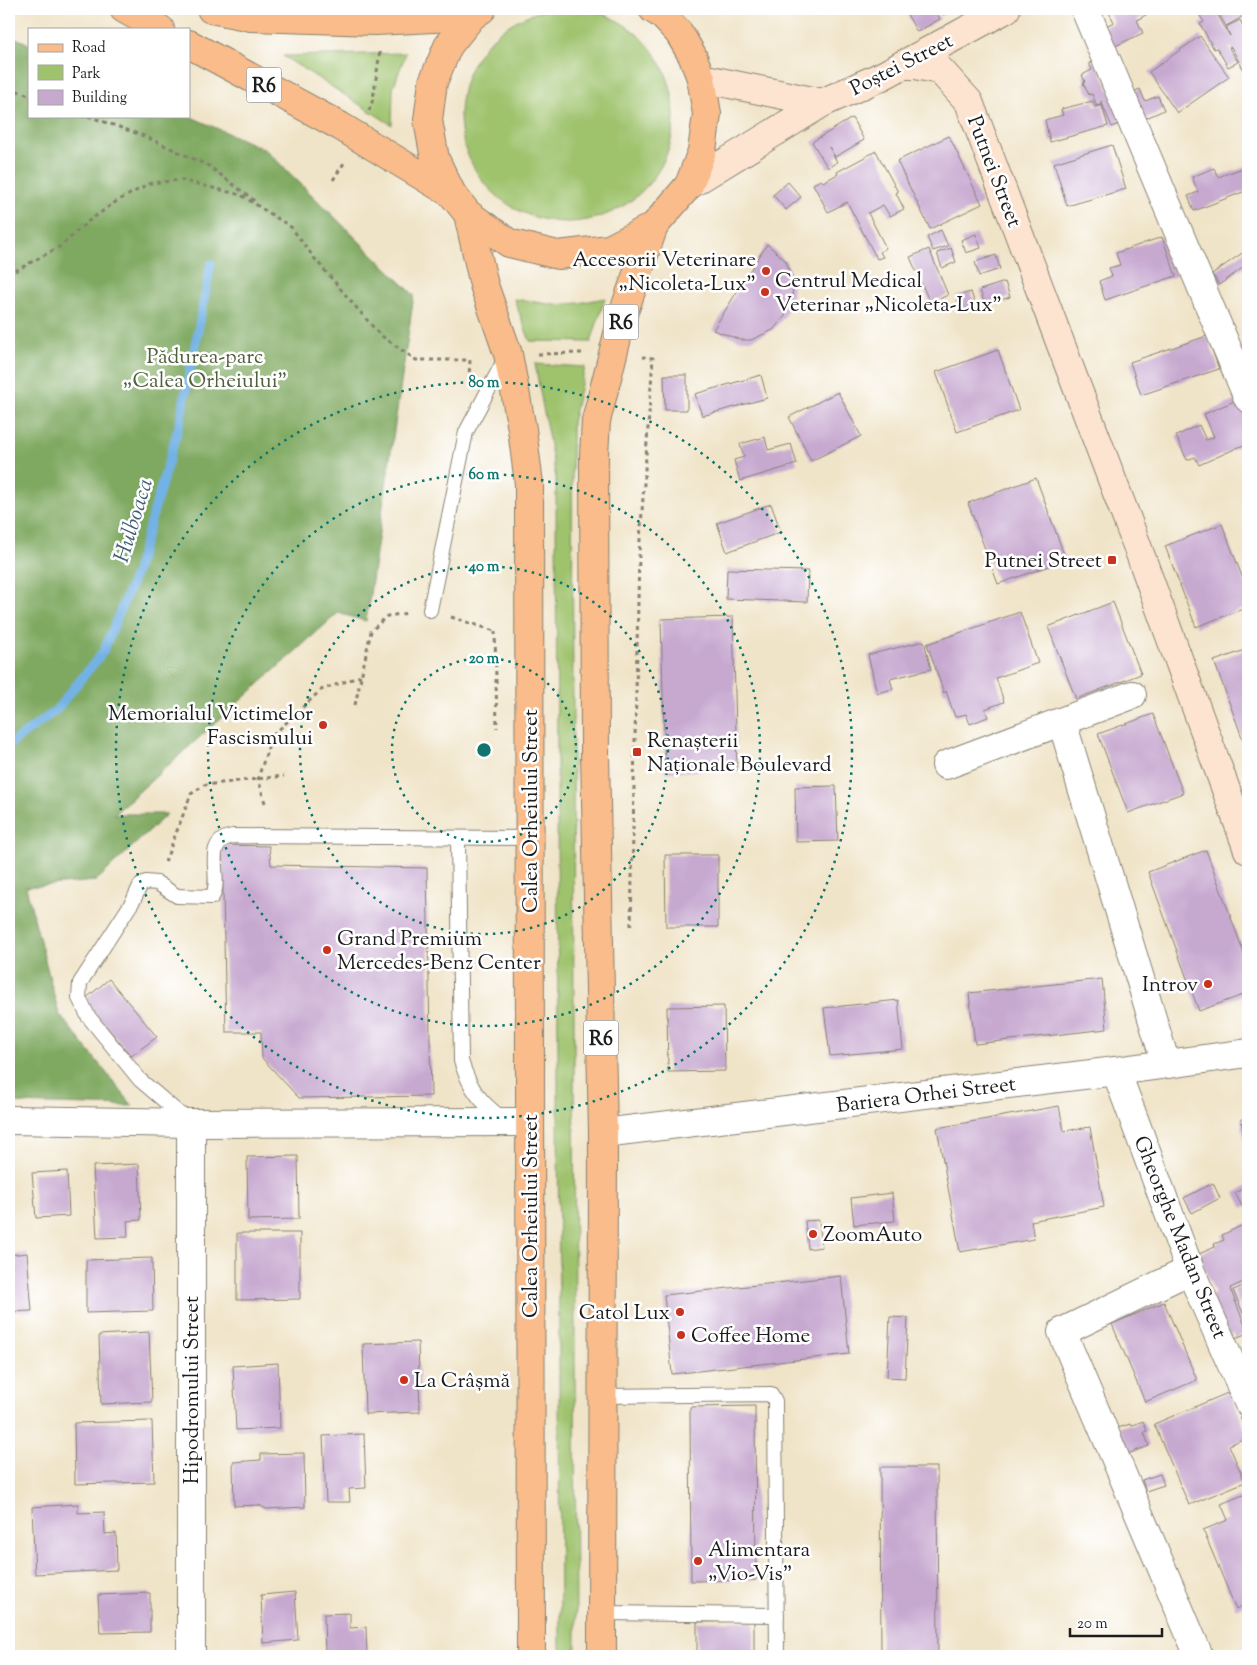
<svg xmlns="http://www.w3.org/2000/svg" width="1257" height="1665" viewBox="0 0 1257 1665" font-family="'Sorts Mill Goudy',serif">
<rect width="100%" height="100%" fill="#fff"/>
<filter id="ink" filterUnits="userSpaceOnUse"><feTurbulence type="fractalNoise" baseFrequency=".02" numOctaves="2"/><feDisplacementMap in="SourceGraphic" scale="10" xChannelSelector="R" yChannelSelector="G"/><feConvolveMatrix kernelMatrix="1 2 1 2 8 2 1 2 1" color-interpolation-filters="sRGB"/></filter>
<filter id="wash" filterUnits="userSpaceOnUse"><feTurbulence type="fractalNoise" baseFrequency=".0096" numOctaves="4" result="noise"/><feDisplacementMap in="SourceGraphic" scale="20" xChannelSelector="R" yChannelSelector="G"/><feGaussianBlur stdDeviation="1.12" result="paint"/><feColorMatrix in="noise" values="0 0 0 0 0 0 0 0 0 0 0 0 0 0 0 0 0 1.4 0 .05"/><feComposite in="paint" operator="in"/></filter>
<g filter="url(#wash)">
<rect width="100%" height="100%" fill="#f0e4c8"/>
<g fill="#9fc36d" stroke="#5e7044">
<circle cx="567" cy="115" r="107"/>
<polygon points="406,53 393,88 392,125 283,56"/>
<polygon points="605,298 591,342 530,341 514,299 555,305 579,303"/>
<polygon points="535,364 585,367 572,423 576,1656 560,1656 556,478"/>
</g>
<polygon fill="#7fa960" stroke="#4e623e" points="9,35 29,44 29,116 189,116 266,150 414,295 366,621 338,613 114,814 167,814 96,881 26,887 59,1014 133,1106 9,1103"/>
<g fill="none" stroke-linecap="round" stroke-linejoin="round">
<polyline stroke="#73b2e6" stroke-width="9" points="9,745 55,711 103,652 135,575 180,422 211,264"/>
</g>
<g id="blocks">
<g fill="#c7a9d0">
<polygon points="904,9 934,9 940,19 917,32"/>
<polygon points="939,9 954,9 943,15"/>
<polygon points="1107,9 1156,9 1137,20 1143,33 1111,48 1104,27 1114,22"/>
<polygon points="1211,9 1214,9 1230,36 1226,27 1240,20 1248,36 1248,73 1246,74 1231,47 1229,48 1238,62 1228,67 1217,48 1214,49 1200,24 1204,22 1200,16"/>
<polygon points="1216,9 1237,9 1242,17 1226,26"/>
<polygon points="1200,36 1229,77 1177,113 1149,72"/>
<polygon points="1096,61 1123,122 1112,127 1101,101 1102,104 1097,106 1092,94 1089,95 1083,83 1085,82 1082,75 1092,70 1089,63"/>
<polygon points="1140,89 1145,101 1158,96 1164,110 1144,119 1133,92"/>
<polygon points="1093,101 1095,107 1102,105 1108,126 1050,142 1045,120 1063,115 1061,109"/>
<polygon points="852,118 864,140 835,157 829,147 837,162 828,168 812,142"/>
<polygon points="949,136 982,204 930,229 897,161"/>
<polygon points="1112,145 1126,189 1067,206 1054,163"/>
<polygon points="876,151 898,192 896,193 904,209 890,216 883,205 868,213 886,248 880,252 883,257 877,259 847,202 828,212 813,184 821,180 823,182 838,174 837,172"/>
<polygon points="1248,166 1248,190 1194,211 1188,196 1198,192 1192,177 1214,168 1218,177"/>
<polygon points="788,182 801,197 786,210 773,195"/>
<polygon points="941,230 948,246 933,251 927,237"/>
<polygon points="976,234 981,248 966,253 961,240"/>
<polygon points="1162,237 1176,276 1105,300 1099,281 1112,276 1109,268 1120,265 1116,253"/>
<polygon points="767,244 786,261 790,272 793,287 792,297 785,316 773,330 751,340 741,340 713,330"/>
<polygon points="951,248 956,262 942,268 937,253"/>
<polygon points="929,249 948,295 930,303 910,257"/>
<polygon points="1248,249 1248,264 1219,285 1212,274"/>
<polygon points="996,255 1000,269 979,276 975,262"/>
<polygon points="1005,282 1010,297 985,305 980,290"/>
<polygon points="971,292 976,307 961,312 956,296"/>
<polygon points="1207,336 1219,369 1141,395 1130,362"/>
<polygon points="998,350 1019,410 957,432 936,372"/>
<polygon points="664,375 687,375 687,410 665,410"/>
<polygon points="761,375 767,398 702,416 695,394"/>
<polygon points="838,392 861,436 811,461 789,417"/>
<polygon points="1239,399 1248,420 1248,443 1199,465 1195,457 1187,460 1176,436 1199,425 1206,440 1214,437 1204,414"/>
<polygon points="765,437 768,450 791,444 797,464 740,481 734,460 744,457 740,444"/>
<polygon points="1036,478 1066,560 998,584 968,503"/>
<polygon points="771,504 781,532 727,552 717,523"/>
<polygon points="1222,524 1248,592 1248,607 1196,627 1165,546"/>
<polygon points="727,569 808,571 807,602 726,599"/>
<polygon points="1113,602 1141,674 1076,699 1048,627"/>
<polygon points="1020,612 1038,663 996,678 1004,702 985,709 988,717 970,724 966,714 955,717 946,691 944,693 927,644"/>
<polygon points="733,617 737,770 665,772 661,619"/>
<polygon points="924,641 931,669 890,679 893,689 877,693 868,655"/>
<polygon points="1248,649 1248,738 1243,740 1214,661"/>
<polygon points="1153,714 1183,793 1128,813 1098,734"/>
<polygon points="836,786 838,841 796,842 795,787"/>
<polygon points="222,845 269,846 271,865 427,868 431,1096 299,1098 262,1058 261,1032 226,1032"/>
<polygon points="1206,850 1248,964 1248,993 1199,1011 1148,872"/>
<polygon points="665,855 718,855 718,927 666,927"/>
<polygon points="109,979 157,1037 131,1056 84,1000"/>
<polygon points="1102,979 1107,1029 975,1044 969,993"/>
<polygon points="898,1000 903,1049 830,1056 824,1008"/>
<polygon points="724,1006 725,1071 668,1072 667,1007"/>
<polygon points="1059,1106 1064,1131 1090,1127 1104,1207 1031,1221 1034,1239 960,1252 937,1128"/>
<polygon points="1248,1118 1248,1161 1247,1161 1241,1119"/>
<polygon points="298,1156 299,1219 248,1220 247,1157"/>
<polygon points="139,1164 141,1220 127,1221 128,1237 97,1238 93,1166"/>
<polygon points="67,1171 69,1216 36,1218 32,1173"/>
<polygon points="1213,1183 1220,1198 1192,1213 1184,1198"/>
<polygon points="1248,1186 1248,1205 1243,1208 1235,1193"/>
<polygon points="892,1193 895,1221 854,1225 851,1198"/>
<polygon points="819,1220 822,1247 808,1249 805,1221"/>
<polygon points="1247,1223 1248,1226 1248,1280 1230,1288 1248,1333 1235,1338 1234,1333 1227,1336 1210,1296 1215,1293 1199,1254 1215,1247 1214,1244 1224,1240 1222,1235"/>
<polygon points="237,1233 300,1233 300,1299 237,1300"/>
<polygon points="27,1253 32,1311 9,1312 9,1255"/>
<polygon points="152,1258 153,1311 86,1313 86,1260"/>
<polygon points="841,1276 849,1354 672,1374 664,1295"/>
<polygon points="1246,1285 1248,1289 1248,1311 1243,1313 1233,1290"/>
<polygon points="1164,1302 1197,1380 1145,1402 1112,1324"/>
<polygon points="890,1317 908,1318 905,1378 887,1377"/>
<polygon points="149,1332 152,1402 101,1404 99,1335"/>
<polygon points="418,1342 420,1412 365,1414 363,1344"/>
<polygon points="278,1363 280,1428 236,1430 233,1366"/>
<polygon points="1230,1392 1248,1437 1229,1445 1245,1482 1189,1505 1154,1424"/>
<polygon points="755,1406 756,1580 691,1581 690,1407"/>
<polygon points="152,1421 154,1482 75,1484 74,1423"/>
<polygon points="1143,1421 1147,1431 1144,1432 1149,1446 1127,1454 1118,1428 1130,1424 1131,1426"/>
<polygon points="364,1434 366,1488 349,1489 350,1502 326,1502 323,1436"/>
<polygon points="304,1453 305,1507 266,1509 259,1505 234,1506 233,1462 261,1460 261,1454"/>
<polygon points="880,1467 937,1467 938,1656 881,1656"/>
<polygon points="1160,1474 1164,1485 1146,1491 1142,1480"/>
<polygon points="1248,1493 1248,1603 1236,1609 1203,1530 1228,1520 1221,1504"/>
<polygon points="78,1504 78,1513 104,1512 105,1534 116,1533 117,1570 35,1574 32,1507"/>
<polygon points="295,1592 298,1640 263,1643 261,1595"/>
<polygon points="150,1593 150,1632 100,1633 98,1595"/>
<polygon points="350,1613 350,1628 366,1627 367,1656 325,1656 324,1614"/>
<polygon points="754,1621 754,1656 697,1656 697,1622"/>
<polygon points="1248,1624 1248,1639 1243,1626"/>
</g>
</g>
</g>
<g filter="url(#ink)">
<use href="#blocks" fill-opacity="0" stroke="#868072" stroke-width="1"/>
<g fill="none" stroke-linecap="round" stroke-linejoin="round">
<g stroke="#868072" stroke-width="16">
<g id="lane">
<polyline points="430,610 466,432 506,357"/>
<path d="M458,838L461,1061C470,1089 480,1102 503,1119"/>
<path d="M188,1121L140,1080L88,1016L79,998L80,983L133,901L140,886L146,882L157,883L177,896L212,897C224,877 200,842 233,836L530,838"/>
<polyline points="602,1396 771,1394 775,1401 777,1656"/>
<polyline points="602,1613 777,1615"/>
</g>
</g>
<g stroke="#868072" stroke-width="30">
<g id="street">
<polyline points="1085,9 1248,398"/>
<polyline points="1062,722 1166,1064"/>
<polyline points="946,765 1132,695"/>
<polyline points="1116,1071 1190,1270 1248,1402"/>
<polyline points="9,1120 191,1123 530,1122"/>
<polyline points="191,1123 191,1656"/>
<polyline points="603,1133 1116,1071 1248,1053"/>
<polyline points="1190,1270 1062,1332 1199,1656"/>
</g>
</g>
<g stroke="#868072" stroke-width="30">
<g id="secondary">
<polyline points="902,65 916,65 940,70 969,102 1136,543 1248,850"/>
<polyline points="701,78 822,103"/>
<polyline points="689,185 822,103 884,75 1006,9"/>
</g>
</g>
<g stroke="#868072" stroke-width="30">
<g id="primary">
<polyline points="124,9 160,29"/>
<polyline points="211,9 251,17 375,21 472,16"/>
<polyline points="189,44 340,126 452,194"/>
</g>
</g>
<g stroke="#868072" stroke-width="30">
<g id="highway">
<polyline points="482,9 472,16 448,46 433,82 428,120 435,159 452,194 468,214 509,243 558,255 609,249 654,226 689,185 702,151 707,114 701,78 692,55 679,33 662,15 653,9"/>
<polyline points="468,214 484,285 508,354 522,429 529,484 531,1656"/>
<polyline points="602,1656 603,1133 595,754 594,455 596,421 623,314 654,226"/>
</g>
</g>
<g stroke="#868072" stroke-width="3" stroke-dasharray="4 4" stroke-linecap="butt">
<polyline points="9,88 29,95"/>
<polyline points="369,111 373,99 380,51"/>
<polyline points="88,116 144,136 209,166 256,202"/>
<polyline points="333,180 344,163"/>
<polyline points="9,276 13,272 61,246 86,223 117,201 151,183 181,180 241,195 291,227 315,259 379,334 416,360 470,360 469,377"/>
<polyline points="538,354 582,353"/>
<polyline points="451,617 495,631"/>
<polyline points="495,631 497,728"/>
<polyline points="355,705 371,631 387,616 409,613"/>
<polyline points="265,803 258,778 272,736 321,690 361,676"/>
<polyline points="165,862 191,794 204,785 284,776"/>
<polyline points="631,926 639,554 653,358 643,357"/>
</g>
<use href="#lane" stroke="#fff" stroke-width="14"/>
<use href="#street" stroke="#fff" stroke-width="28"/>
<use href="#secondary" stroke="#fde4d0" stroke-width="28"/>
<use href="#primary" stroke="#f9bc8a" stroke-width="28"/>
<use href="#highway" stroke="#f9bc8a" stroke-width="28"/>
</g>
</g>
<g fill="none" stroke="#0f766e" stroke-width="2.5" stroke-dasharray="2.5 5">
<circle cx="484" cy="750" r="92"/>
<circle cx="484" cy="750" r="184"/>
<circle cx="484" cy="750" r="276"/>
<circle cx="484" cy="750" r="368"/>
</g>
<g fill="#c8321e" stroke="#fff" stroke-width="2">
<circle cx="766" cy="271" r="5"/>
<circle cx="765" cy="292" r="5"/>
<rect x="1107" y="555" width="10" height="10" rx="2.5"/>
<circle cx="323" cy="725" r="5"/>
<rect x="632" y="747" width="10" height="10" rx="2.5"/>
<circle cx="327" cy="950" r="5"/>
<circle cx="1208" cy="984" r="5"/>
<circle cx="813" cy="1234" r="5"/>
<circle cx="680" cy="1312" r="5"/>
<circle cx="681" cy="1335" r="5"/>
<circle cx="404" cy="1380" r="5"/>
<circle cx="698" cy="1561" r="5"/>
</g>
<g text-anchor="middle" stroke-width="5" stroke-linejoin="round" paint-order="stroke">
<g fill="#fff" stroke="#606060" stroke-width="1">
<rect x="246.5" y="67.5" width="35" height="35" rx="4"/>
<rect x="603.5" y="304.5" width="35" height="35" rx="4"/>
<rect x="583.5" y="1020.5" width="35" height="35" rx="4"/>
</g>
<g font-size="20" font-weight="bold" fill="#1c1c1c">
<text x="264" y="92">R6</text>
<text x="621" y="329">R6</text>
<text x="601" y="1045">R6</text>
</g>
<g font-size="21" fill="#1c1c1c" stroke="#fff">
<text transform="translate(901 64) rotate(-27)" y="7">Poștei Street</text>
<text transform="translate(995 171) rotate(69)" y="7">Putnei Street</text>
<text transform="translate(530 811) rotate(-90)" y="7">Calea Orheiului Street</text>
<text transform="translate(926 1094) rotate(-7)" y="7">Bariera Orhei Street</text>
<text transform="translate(530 1216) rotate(-90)" y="7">Calea Orheiului Street</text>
<text transform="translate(1181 1237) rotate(68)" y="7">Gheorghe Madan Street</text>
<text transform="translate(191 1390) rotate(-90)" y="7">Hipodromului Street</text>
</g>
<g font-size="21" fill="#1c1c1c" stroke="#fff" text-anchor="start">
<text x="756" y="266" text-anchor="end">Accesorii Veterinare<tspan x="756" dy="24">„Nicoleta-Lux”</tspan></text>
<text x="775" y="287">Centrul Medical<tspan x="775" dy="24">Veterinar „Nicoleta-Lux”</tspan></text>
<text x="1102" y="567" text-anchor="end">Putnei Street</text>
<text x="313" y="720" text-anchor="end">Memorialul Victimelor<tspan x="313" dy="24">Fascismului</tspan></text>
<text x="647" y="747">Renașterii<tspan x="647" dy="24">Naționale Boulevard</tspan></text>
<text x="337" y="945">Grand Premium<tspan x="337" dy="24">Mercedes-Benz Center</tspan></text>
<text x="1198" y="991" text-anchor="end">Introv</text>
<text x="823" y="1241">ZoomAuto</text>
<text x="670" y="1319" text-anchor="end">Catol Lux</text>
<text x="691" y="1342">Coffee Home</text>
<text x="414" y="1387">La Crâșmă</text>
<text x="708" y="1556">Alimentara<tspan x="708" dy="24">„Vio-Vis”</tspan></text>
</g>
<g font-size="21" fill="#505f3c" stroke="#fff">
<text x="205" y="363">Pădurea-parc<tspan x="205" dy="24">„Calea Orheiului”</tspan></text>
</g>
<g font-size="22" font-style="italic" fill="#436077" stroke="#fff">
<text transform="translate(132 520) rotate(-73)" y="8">Hulboaca</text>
</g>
</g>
<circle cx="484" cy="750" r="8" fill="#0f766e" stroke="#fff" stroke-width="2.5"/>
<g font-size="15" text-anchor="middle" font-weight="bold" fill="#0f766e" stroke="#fff" stroke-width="5" stroke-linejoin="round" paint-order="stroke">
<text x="484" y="387">80 m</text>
<text x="484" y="479">60 m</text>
<text x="484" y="571">40 m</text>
<text x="484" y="663">20 m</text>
</g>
<rect width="1257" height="1665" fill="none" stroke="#fff" stroke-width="30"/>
<rect x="28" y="28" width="162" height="90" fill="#ffffff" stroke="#a4a4a4"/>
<rect x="38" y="44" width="25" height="8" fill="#f9bc8a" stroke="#a4a4a4"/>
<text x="72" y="52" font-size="15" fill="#1c1c1c">Road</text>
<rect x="38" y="65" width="25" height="15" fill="#9fc36d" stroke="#a4a4a4"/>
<text x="72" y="78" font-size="15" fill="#1c1c1c">Park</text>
<rect x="38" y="90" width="25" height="15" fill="#c7a9d0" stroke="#a4a4a4"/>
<text x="72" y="102" font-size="15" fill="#1c1c1c">Building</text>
<path d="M1070 1628v8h92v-8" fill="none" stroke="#1c1c1c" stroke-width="2.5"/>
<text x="1077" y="1628" font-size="15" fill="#1c1c1c" stroke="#ffffff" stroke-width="4" paint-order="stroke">20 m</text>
</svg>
